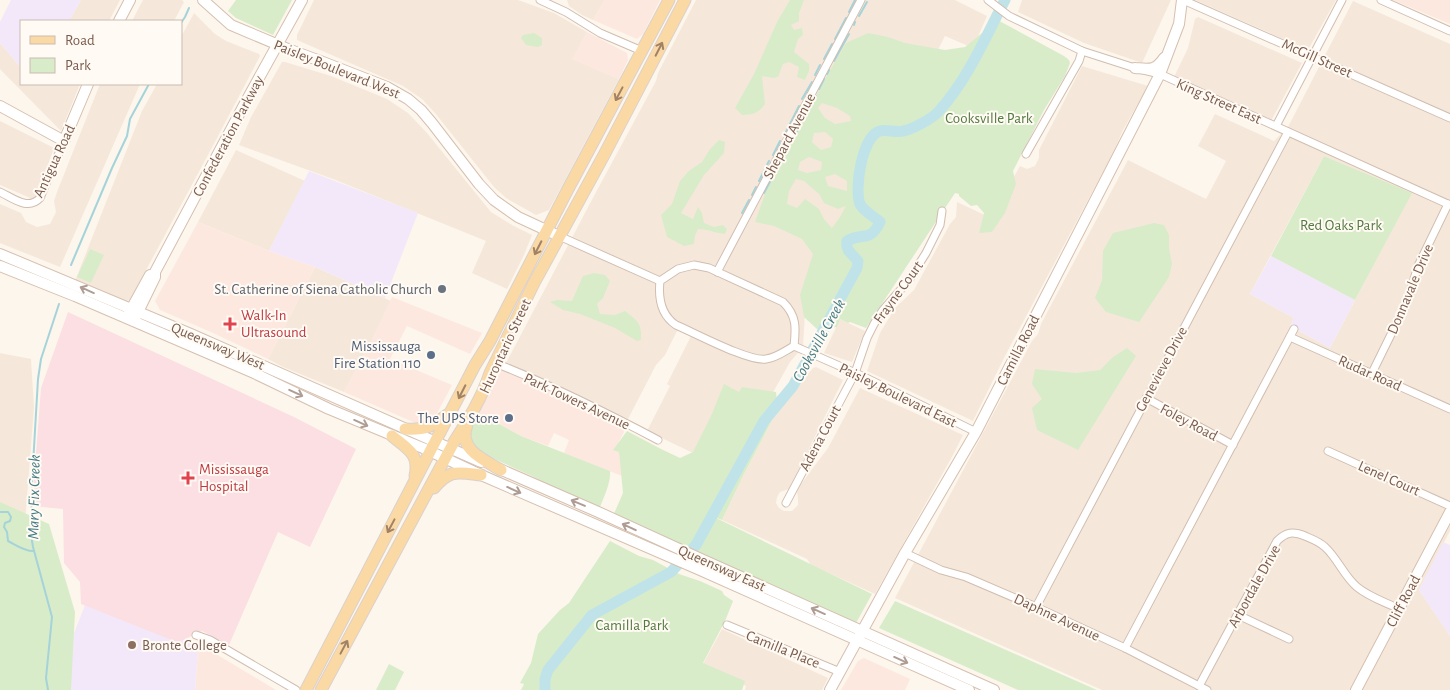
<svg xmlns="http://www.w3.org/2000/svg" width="1450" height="690" viewBox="0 0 1450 690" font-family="'Alegreya Sans',sans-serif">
<rect width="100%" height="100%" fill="#fdf6ec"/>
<g fill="#f5e8da" fill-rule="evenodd">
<polygon points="81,0 120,0 109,21 69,21"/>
<polygon points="143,0 182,0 184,2 174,21 132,21"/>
<polygon points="314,0 518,0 554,13 587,32 573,59 619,79 549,210 536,215 506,198 494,187 435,113 422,99 403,86 297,40 297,35"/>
<polygon points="567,0 605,0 593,20 582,15 569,6"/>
<polygon points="696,0 955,0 987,16 973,48 945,36 805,313 803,347 790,362 766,405 693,453 647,431 670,386 667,384 694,330 681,323 665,355 656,365 628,419 505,365 595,194 656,81 658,73"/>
<polygon points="1022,0 1171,0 1142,63 1084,43 1018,12"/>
<polygon points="1195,0 1336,0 1308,50"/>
<path d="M1353,1L1450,44V531L1419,590L1450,636V690H1102L895,598L1032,341L1038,334L1041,324L1128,160L1206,199L1226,161L1198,146L1215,114L1274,141L1288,127ZM1324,156L1411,193L1330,348L1290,326L1294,318L1250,294Z"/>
<polygon points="194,13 215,34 226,41 259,54 260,56 216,140 130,300 123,302 75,281 142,111 157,84 181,84 181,37"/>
<polygon points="1198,17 1302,63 1271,121 1174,77 1188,48 1195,19"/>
<polygon points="0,43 21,68 21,84 34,84 36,85 37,84 80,84 61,131 0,69"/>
<polygon points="282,62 285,62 331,76 375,94 387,99 408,113 427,133 491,212 512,225 532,235 524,255 507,289 472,273 486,241 333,179 239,145 251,117"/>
<polygon points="1082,66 1148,86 1123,130 1113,153 1005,356 973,421 867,371 880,333 895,308 914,290 950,224 956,217 957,202 991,218 1020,166 1027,169 1035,166 1039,158 1039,150"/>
<polygon points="100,84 140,84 60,267 0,243 0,204 21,213 26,222 37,227 50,224 56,212 54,201 57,192"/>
<polygon points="0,121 54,148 35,200 0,185"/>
<polygon points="236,150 305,181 269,251 198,222"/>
<polygon points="315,267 391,301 373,338 344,392 283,367 268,359"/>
<polygon points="840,319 865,331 852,362 824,353"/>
<polygon points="0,353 31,359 34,407 25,523 0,690"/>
<polygon points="816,367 843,380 789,489 780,492 777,497 776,503 779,508 784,511 792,511 798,505 798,499 797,492 798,488 828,448 860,388 963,435 953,455 875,594 811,565 807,559 722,520 744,474 778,409 813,368"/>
<polygon points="722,629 828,678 822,690 745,690 746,686 703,664"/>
</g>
<g fill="#fde8e0">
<polygon points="605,0 660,0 643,34 637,39 593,20"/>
<polygon points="1393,0 1450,0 1450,24"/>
<polygon points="587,32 627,53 628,60 619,79 572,59"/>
<polygon points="198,222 269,251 315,267 268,359 211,332 160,310 155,301"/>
<polygon points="392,297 482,333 470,354 407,326 390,359 452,385 434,419 420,425 344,392 373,338"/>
<polygon points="502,369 625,426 625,430 615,449 619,451 622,476 564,453 569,440 554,433 548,446 521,436 499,424 477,417"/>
<polygon points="206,648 276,690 195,690 198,649"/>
<polygon points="864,658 910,679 905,690 841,690 858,661"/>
</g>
<g fill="#f3e8fa">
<polygon points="11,0 81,0 69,21 21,21 21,68 0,43 0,22"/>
<polygon points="309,171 418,213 385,298 315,267 269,251"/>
<polygon points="1271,256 1355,300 1330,348 1290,326 1294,318 1250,294"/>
<polygon points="1443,542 1450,545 1450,636 1419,590"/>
<polygon points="85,605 181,641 187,637 198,649 195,690 66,690 54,685"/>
</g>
<polygon fill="#fbdfe3" points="68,312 294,417 356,449 310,547 278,532 229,645 202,631 181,641 174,641 81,604 80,582 64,563 63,509 32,506 41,388"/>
<g fill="#d8ecc9" fill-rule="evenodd">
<polygon points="236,0 292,0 273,35 236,18 228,11"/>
<path d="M790,0H804L799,13V21L791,25L794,30L802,28L803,35L798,39L794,52L809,64V71L805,80L797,77L799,67L789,62L783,64L778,77L773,78L762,76L765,104C758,114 753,114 742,115L735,108L754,74L777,22Z"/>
<path d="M992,17L1064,56L1069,60L1070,63L1065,76L1044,110L1013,171L1016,184L1005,213L992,232L979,233L984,213L977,205L971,206L959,196V194L955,193L866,328L850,322L848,323L840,319L837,327L817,329L804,317L800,295L813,254L802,239L774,226L755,222L766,191L826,77L846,43L868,33L888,37L905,43L945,50L965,47L982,33H983ZM822,103L837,108L850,116L851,121L835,124L825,118L818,108ZM825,132L833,139L831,147L821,150L812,142L814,133ZM809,157L822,162L821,170L807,173L798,170L800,162ZM835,174L847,181V191L828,186L825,177ZM796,179L804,181L819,194L824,203L838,209L846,206L840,217L832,228L824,219L819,209L805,199L797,208L787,204L789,191Z"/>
<polygon points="534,33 542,38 542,45 538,47 526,45 521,38 523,35"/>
<path d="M719,140L725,142L724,153L704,175L681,213L693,219L698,207L702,213L704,223L714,227L723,225L727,229L725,234C715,233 708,229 698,229L695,236L694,244L684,246L667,237L661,215L672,204L680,181L689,171L702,162L710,149Z"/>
<polygon points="1324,156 1412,193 1355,300 1271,256"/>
<polygon points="1154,223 1164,225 1169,235 1169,248 1172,264 1169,277 1139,322 1106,312 1095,298 1102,280 1103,251 1113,233"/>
<polygon points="90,249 104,255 91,283 77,277"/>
<path d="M594,273L605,275L610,281L603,298L597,304L600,314L615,315L625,311C638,321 642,324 641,340L637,341L615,328L580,314L563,310L550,302L557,300L572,301L583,276Z"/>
<polygon points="1127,348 1136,356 1078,450 1037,430 1032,408 1042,399 1032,384 1035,369 1076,373 1100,370 1113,357"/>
<polygon points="724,384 739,392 742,387 776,392 778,409 744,474 722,520 712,516 872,594 855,625 613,516 623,493 619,452 613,450 627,431 661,449 680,458 693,452 711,416"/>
<path d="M476,417L499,424L521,436L610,471C611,482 604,497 600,507L550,486L532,476L479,452L472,442L471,434L472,428Z"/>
<polygon points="0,502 49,524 75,612 71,690 0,690"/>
<polygon points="610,541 639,556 653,560 679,574 700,581 722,591 724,595 733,601 725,621 703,663 745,681 742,690 521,690 524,684 520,683 531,663 538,634 560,610 569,603"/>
<polygon points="895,601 1097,690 1018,690 879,628"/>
<polygon points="389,664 404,672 395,690 376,690"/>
</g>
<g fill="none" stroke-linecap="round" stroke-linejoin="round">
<g stroke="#a5d3da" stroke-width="2">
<polyline points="849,12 855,0"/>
<polyline points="859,16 867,2"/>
<polyline points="181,23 185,17 189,8"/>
<polyline points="854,25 855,22"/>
<polyline points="835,39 846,18"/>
<polyline points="824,59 832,44"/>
<polyline points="834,61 849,34"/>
<polyline points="827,74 829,70"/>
<polyline points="815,75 820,65"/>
<polyline points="819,89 824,79"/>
<polyline points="815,98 816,96"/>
<polyline points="802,99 812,82"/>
<polyline points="803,119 811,106"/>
<polyline points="786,132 799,106"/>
<polyline points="789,144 800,126"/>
<polyline points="773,155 780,141"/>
<polyline points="780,163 786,152"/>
<polyline points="775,172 776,169"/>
<polyline points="759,181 769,161"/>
<polyline points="764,193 772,178"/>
<polyline points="752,195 756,187"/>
<polyline points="742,213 749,200"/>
<polyline points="71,265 112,168 127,136 130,119 149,84"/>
<path d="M0,512H8L11,517L10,521L5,523L4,527L7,532L8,541C16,545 24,551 33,551"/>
<polyline points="48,690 46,678 52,617 33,547 31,535 32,482 38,379 41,359 59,304"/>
</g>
<path stroke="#bfe3e8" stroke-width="11" d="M545,690V679L548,670L592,615L671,572L696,545L764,421L793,386L857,268L858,261C852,254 845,250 847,241C863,232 870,243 880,222C875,217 863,211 860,204C854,189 862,136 880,131C887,129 896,133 903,131C913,129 932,119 939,111C968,79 985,38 1005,0"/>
<g stroke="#d1beb0" stroke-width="9">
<g id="street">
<polyline points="540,0 566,12 600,33 642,51"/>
<polyline points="988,0 1009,16 1082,51 1135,68 1160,74 1450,205"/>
<polyline points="1183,0 1450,118"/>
<polyline points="1381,0 1450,31"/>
<polyline points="1276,126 1342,0"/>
<polyline points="1026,154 1079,61 1082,51"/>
<path d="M0,192C13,198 28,211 40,198L64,141"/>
<polyline points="559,236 660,281"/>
<path d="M694,265L709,268L783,302C797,316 796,328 794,346C785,351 776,358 766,359C749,362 695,333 676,325C661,315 658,299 660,281L678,269Z"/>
<polyline points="717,272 861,0"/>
<polyline points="1290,337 1450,409"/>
<polyline points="794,346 860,375 976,432"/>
<path d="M495,363C551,385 605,412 658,440"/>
<polyline points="1372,373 1407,302 1418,266 1448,204"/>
<polyline points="1146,398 1233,445"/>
<polyline points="1328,451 1450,506"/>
<polyline points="786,503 855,373 867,338 874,324 883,310 909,280 926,253 940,225 942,211"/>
<polyline points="905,553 941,570 966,577 1036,607 1125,648 1207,690"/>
<polyline points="1036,607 1288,132"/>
<polyline points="1238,615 1289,639"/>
<polyline points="727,625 840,672"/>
<polyline points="196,635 210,640 296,690"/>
<polyline points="1125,648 1294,329"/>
<path d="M1199,686L1277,541C1286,532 1293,531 1305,536C1312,539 1320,542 1325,547C1338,559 1344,576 1357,587C1369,597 1385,602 1399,609"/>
</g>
</g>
<g stroke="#d6c0b0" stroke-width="12">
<g id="secondary">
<polyline points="203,0 231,25 288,49 323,62 387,87 408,99 421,110 432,123 479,184 494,200 518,217 559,236"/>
<polyline points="119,21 130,0"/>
<path d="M1135,68C1150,69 1155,71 1164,58"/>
<polyline points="0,106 64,141 88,84"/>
<polyline points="0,254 191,334 481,462"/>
<polyline points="0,266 75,296 254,373 329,409 423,448 481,475 700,570 969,690"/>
<polyline points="128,315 150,275"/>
<polyline points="135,318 155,277 155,272 244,105 302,0"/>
<polyline points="495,467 596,511 701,559 994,690"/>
<polyline points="830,690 905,553 976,432 1160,74 1179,24 1182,0"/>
<polyline points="1356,690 1450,512"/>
</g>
</g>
<g stroke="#dad1cd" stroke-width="13">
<g id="primary">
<path d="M467,425C457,449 484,460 501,470"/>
<path d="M405,429C426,430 431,427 447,415"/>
<path d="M392,436C408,449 420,454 415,476"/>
<path d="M434,488C450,469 457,472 481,475"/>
<polyline points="306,690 475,365 490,341 568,189 669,0"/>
<path d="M321,690L454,442C468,420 482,398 490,373L534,283L604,155L685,0"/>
</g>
</g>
<use href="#street" stroke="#fff" stroke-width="7"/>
<use href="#secondary" stroke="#fff" stroke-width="10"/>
<use href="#primary" stroke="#fbd9a5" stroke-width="11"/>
</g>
<defs><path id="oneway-shaft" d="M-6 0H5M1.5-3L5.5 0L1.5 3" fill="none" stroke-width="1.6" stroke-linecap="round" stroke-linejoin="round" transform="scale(1.25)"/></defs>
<g stroke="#a18267">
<use href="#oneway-shaft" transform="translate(659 49) rotate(-63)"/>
<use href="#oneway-shaft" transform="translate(619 94) rotate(118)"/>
<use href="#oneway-shaft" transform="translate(538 248) rotate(117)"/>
<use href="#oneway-shaft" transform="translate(462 392) rotate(117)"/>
<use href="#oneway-shaft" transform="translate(391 526) rotate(118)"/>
<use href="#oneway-shaft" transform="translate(344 647) rotate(-62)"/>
</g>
<g stroke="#af9d94">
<use href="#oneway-shaft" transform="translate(87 290) rotate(-156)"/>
<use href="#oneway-shaft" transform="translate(296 393) rotate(25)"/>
<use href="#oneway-shaft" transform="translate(361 423) rotate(24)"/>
<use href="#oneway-shaft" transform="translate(514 490) rotate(24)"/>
<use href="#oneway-shaft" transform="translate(578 503) rotate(-157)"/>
<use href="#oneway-shaft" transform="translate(629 527) rotate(-155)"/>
<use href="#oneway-shaft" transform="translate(818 611) rotate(-156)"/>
<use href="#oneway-shaft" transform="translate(901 660) rotate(24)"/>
</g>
<circle fill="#6b7280" stroke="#fffaf3" stroke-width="2" cx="442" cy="289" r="5"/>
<g fill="#e0444e" stroke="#fffaf3" stroke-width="2">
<path d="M227.5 316.5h5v5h5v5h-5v5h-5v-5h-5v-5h5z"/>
<path d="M185.5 470.5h5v5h5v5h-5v5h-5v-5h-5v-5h5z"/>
</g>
<g fill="#5c6f8a" stroke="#fffaf3" stroke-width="2">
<circle cx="431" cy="355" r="5"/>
<circle cx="509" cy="418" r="5"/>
</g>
<circle fill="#8d6e63" stroke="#fffaf3" stroke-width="2" cx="132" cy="645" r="5"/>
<g text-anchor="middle" stroke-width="4" stroke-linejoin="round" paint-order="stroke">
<g font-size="15" fill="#7a5c4d" stroke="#fffaf3">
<text transform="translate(1317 58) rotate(24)" y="5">McGill Street</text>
<text transform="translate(337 69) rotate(22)" y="5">Paisley Boulevard West</text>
<text transform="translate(1219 101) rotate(24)" y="5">King Street East</text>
<text transform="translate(228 136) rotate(-62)" y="5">Confederation Parkway</text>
<text transform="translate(789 136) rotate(-62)" y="5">Shepard Avenue</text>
<text transform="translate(54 161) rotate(-65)" y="5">Antigua Road</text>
<text transform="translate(1410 289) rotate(-67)" y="5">Donnavale Drive</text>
<text transform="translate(898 292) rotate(-54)" y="5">Frayne Court</text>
<text transform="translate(218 346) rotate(23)" y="5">Queensway West</text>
<text transform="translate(505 346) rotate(-65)" y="5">Hurontario Street</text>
<text transform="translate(1018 350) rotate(-63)" y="5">Camilla Road</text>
<text transform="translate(1161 369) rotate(-62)" y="5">Genevieve Drive</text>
<text transform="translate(1370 373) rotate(24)" y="5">Rudar Road</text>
<text transform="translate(898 395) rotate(26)" y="5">Paisley Boulevard East</text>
<text transform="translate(577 401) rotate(25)" y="5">Park Towers Avenue</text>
<text transform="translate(1189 422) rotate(28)" y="5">Foley Road</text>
<text transform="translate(820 438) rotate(-62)" y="5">Adena Court</text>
<text transform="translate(1389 478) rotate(24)" y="5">Lenel Court</text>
<text transform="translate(722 568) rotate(24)" y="5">Queensway East</text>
<text transform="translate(1254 586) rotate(-61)" y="5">Arbordale Drive</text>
<text transform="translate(1403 601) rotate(-62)" y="5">Cliff Road</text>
<text transform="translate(1057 617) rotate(25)" y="5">Daphne Avenue</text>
<text transform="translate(783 649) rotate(22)" y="5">Camilla Place</text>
</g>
<g font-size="15" fill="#537a41" stroke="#fffaf3">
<text x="989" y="123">Cooksville Park</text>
<text x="1341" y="230">Red Oaks Park</text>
<text x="632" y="630">Camilla Park</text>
</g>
<g font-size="15" fill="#5b616d" stroke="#fffaf3" text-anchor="end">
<text x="432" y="294">St. Catherine of Siena Catholic Church</text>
</g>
<g font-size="15" fill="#be3a42" stroke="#fffaf3" text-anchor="start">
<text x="241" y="320">Walk-In<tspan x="241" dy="17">Ultrasound</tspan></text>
<text x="199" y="474">Mississauga<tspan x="199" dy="17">Hospital</tspan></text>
</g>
<g font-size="15" fill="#4e5e75" stroke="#fffaf3" text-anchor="end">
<text x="421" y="351">Mississauga<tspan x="421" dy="17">Fire Station 110</tspan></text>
<text x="499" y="423">The UPS Store</text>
</g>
<g font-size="15" fill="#785e54" stroke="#fffaf3" text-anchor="start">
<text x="142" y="650">Bronte College</text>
</g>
<g font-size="16" font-style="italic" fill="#437c86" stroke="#fffaf3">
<text transform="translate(818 340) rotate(-61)" y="6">Cooksville Creek</text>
<text transform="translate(33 497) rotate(-89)" y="6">Mary Fix Creek</text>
</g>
</g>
<rect x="20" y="20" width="162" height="65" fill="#fffaf3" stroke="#cabbb1"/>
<rect x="30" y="36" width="25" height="8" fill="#fbd9a5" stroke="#cabbb1"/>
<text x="65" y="45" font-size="15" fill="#7a5c4d">Road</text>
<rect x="30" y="58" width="25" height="15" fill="#d8ecc9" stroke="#cabbb1"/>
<text x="65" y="70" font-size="15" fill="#7a5c4d">Park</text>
</svg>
